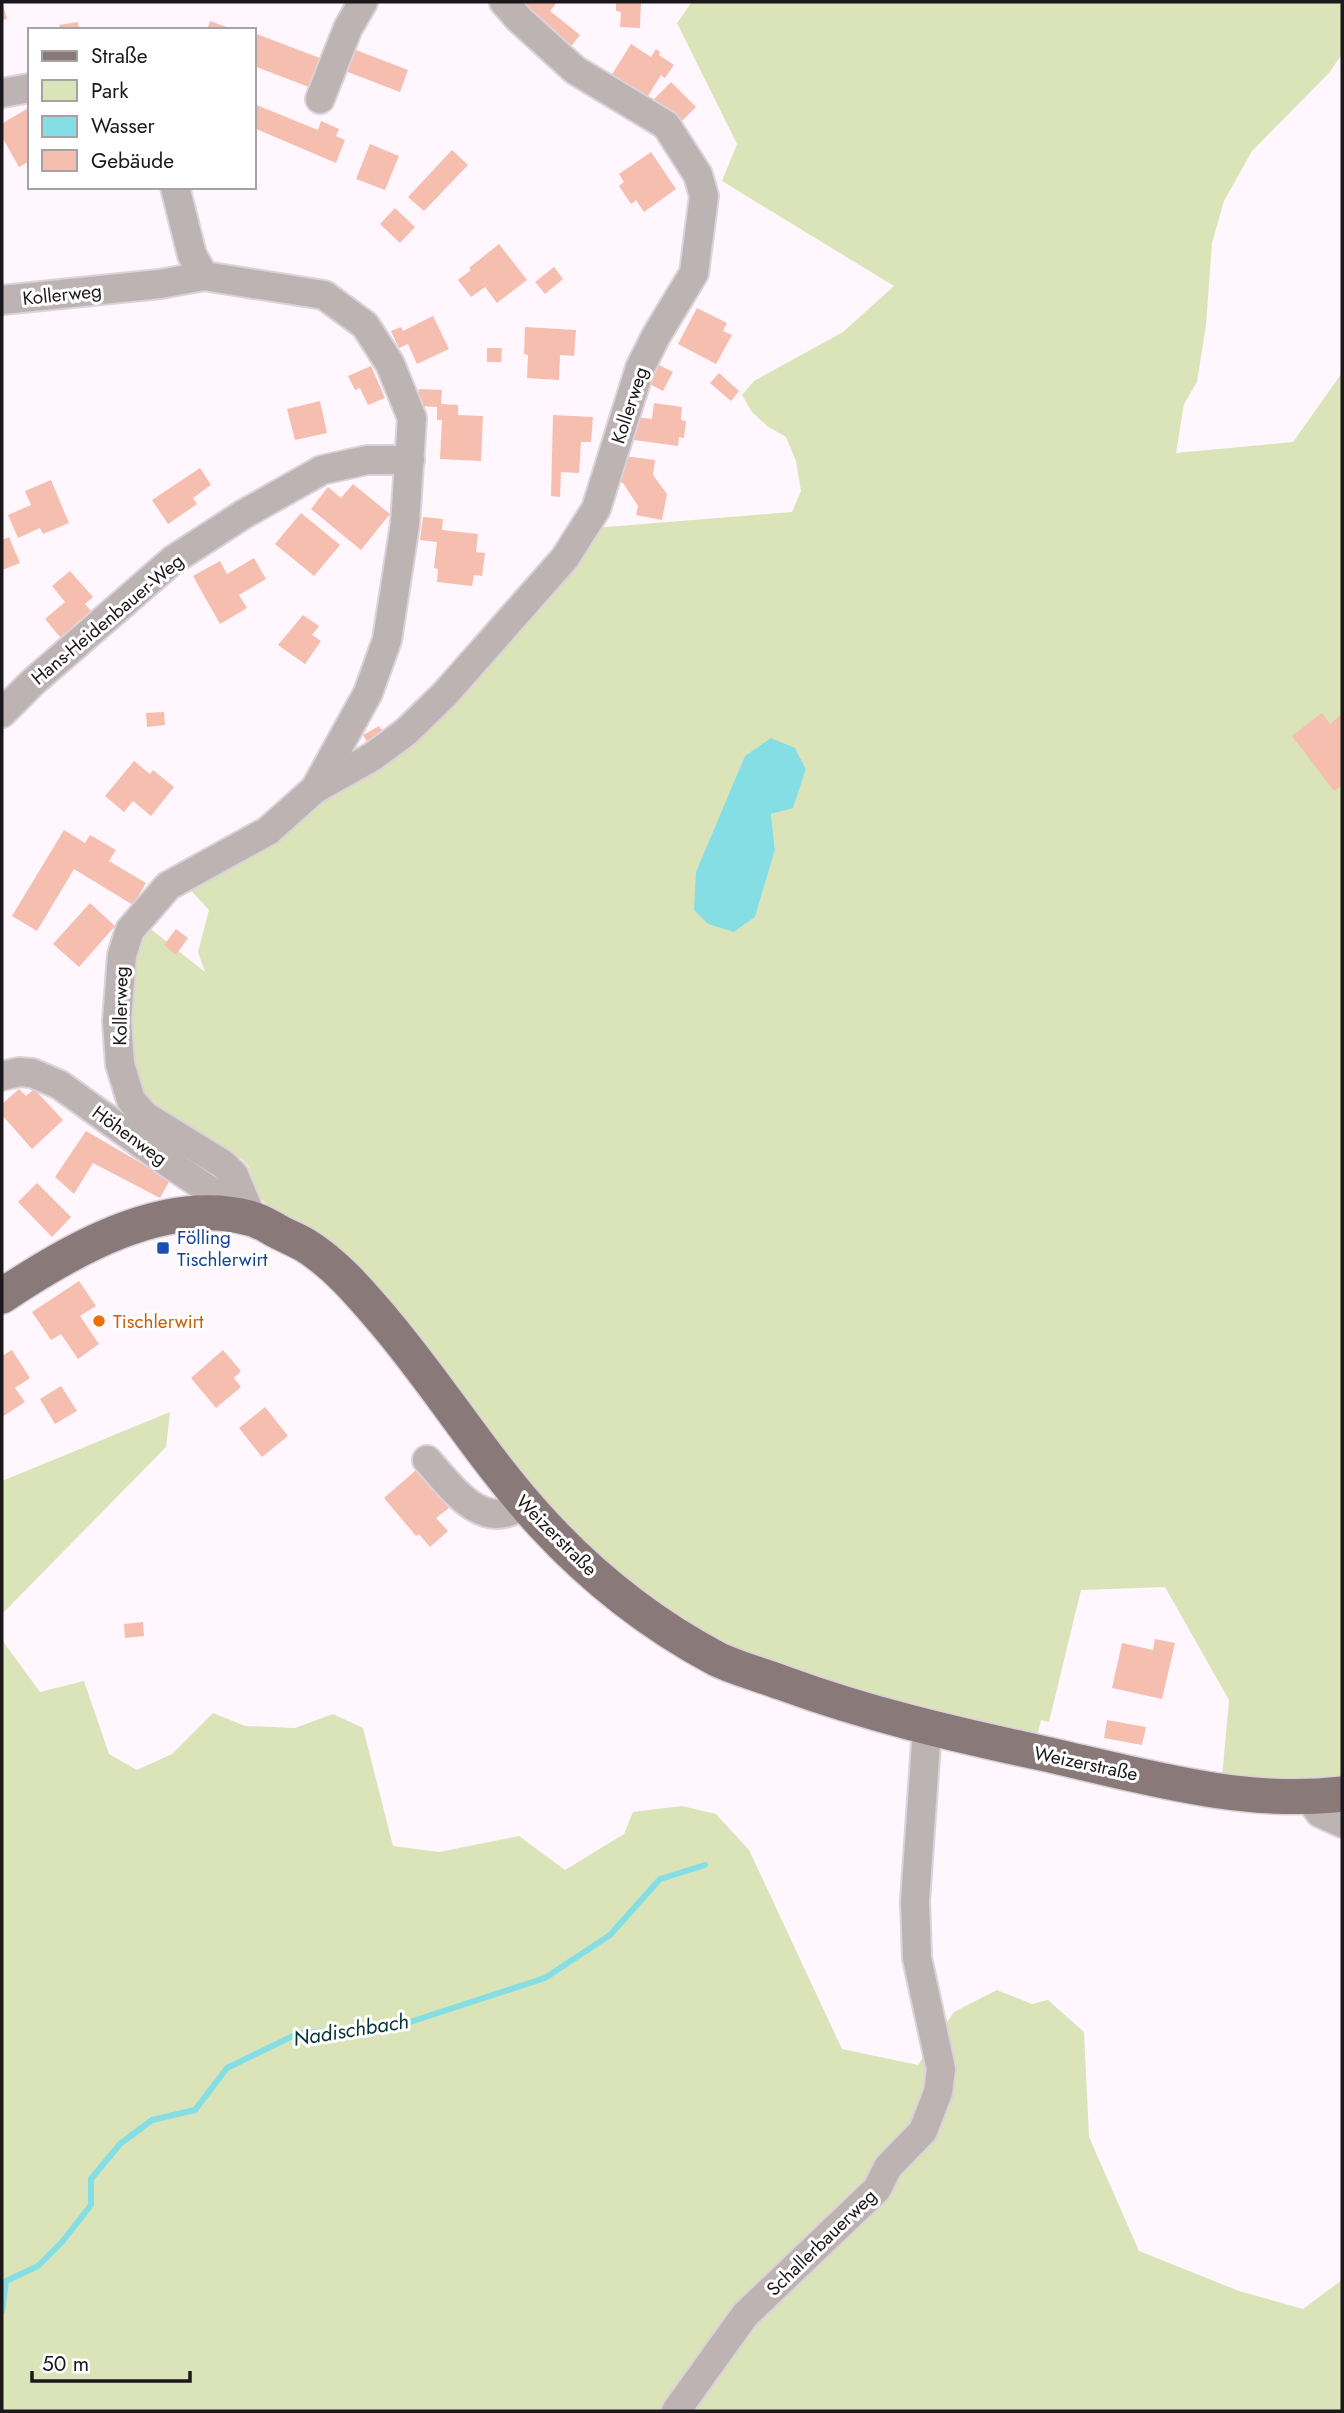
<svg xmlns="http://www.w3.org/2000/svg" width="1344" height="2413" viewBox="0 0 1344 2413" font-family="Jost,sans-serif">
<rect width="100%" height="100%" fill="#fff6fe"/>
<g fill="#dae4b8" fill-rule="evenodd">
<path d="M692,2H1342V54L1329,73L1252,151L1224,201L1212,243L1206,325L1197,382L1184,404L1176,453L1293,442L1342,373V1779L1289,1783L1222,1778L1229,1700L1165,1587L1081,1590L1049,1722L1041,1720L1036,1740L864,1696L723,1644L655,1605L582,1544L273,1213L260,1197L248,1166L242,1159L144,1107L123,1021L143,923L205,972L198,952L209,910L184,883L329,789L594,528L792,512L801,491L796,461L786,437L767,426L752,412L742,395L754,381L843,332L894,286L722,181L737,144L677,23ZM795,748L806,769L793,807L771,814L775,850L755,917L734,932L696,872L716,829Z"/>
<polygon points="170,1412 166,1447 2,1614 2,1481"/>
<polygon points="2,1640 40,1692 84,1681 109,1754 137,1770 172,1754 213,1713 245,1726 295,1728 333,1714 363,1728 393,1846 439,1852 519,1836 565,1870 624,1834 633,1812 682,1806 716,1814 749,1850 842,2049 918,2065 954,2012 997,1990 1032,2004 1048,2000 1084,2032 1089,2137 1139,2251 1239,2291 1303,2309 1342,2280 1342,2411 2,2411"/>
</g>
<polygon fill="#85dee4" points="771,738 795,748 806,769 793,808 771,814 775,850 755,917 734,932 708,924 694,910 696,872 745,756"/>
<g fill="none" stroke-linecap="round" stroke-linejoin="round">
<polyline stroke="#85dee4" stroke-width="6" points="2,2311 6,2281 38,2266 62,2242 91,2205 91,2179 120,2144 152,2120 195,2110 227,2068 297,2034 407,2023 545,1978 610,1935 660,1879 705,1865"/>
</g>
<g fill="#f6beaf">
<polygon points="2,2 7,19 2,20"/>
<polygon points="528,2 557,2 550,11 580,35 569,49 521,11"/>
<polygon points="616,2 641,2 640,28 620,27 621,12 616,11"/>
<polygon points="210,21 232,29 232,30 207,30"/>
<polygon points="78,22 79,30 61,30 59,25"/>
<polygon points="254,33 325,60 314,89 254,66"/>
<polygon points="631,44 651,57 656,49 660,52 659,55 674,65 665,78 661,75 646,99 611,76"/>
<polygon points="348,47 408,70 400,92 340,69"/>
<polygon points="671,82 696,107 679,124 654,99"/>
<polygon points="254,104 318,130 321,121 339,129 336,136 345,140 336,163 254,128"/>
<polygon points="30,107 30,161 19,167 2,137 2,128 3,123"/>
<polygon points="370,144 399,156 385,190 356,179"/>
<polygon points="452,150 468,165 424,211 408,197"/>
<polygon points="651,152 676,189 644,212 636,200 631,204 619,186 624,182 619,174"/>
<polygon points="395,208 415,227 400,243 380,224"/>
<polygon points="499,244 527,280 497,303 485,287 471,297 458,280 471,270 469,268"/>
<polygon points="554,267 563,279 545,294 535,282"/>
<polygon points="697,308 727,323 723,331 732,335 716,364 678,344"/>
<polygon points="433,316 449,349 417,364 408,344 399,348 391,331 401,327 403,331"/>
<polygon points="525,327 576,330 574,356 560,355 559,380 527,378 528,355 524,354"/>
<polygon points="487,348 502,348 501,362 487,362"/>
<polygon points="655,363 673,372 663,391 646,382"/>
<polygon points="371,366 385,398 368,405 360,388 355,390 348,376"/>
<polygon points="719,373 739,391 731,401 710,383"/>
<polygon points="419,389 442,390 441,404 458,405 458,415 483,416 481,461 440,459 442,420 437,420 437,407 418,406"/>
<polygon points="320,401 327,433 295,440 287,409"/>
<polygon points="654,403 682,407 681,420 686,421 684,438 679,437 678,446 634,440 637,417 652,419"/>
<polygon points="553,415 593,417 591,442 581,442 579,473 561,472 560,497 551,496"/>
<polygon points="624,456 655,460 653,475 667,494 662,520 636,515 638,506 623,483 612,482"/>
<polygon points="200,468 211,485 193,498 197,504 168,524 152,500"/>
<polygon points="51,480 69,523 43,534 40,528 18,538 8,515 31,505 25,491"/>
<polygon points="353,484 390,514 361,550 311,509 328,487 341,498"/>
<polygon points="301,513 340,545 314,576 275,544"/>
<polygon points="423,517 443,519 442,530 478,534 476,552 485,553 482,576 474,575 472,586 437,582 438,569 434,568 437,542 420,540"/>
<polygon points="9,537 20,563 2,570 2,540"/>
<polygon points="254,558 266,579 239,595 247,608 220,624 193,576 220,561 227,574"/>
<polygon points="70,571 93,597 85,604 96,617 65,643 45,619 65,602 52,586"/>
<polygon points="303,615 319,626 312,635 321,641 305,664 278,645"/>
<polygon points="164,712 165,725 147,727 146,713"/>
<polygon points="1322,713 1330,724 1342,714 1342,785 1334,791 1292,736"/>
<polygon points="379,726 386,737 370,747 363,735"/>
<polygon points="134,761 150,774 153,770 174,787 151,816 133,801 124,812 105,796"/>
<polygon points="64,830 85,843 90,835 116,850 109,861 146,883 133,905 74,869 37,931 12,916"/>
<polygon points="90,903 115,926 79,967 53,944"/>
<polygon points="176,929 188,938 176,955 164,945"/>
<polygon points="19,1089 26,1096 34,1089 63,1120 32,1149 2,1115 2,1104"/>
<polygon points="86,1131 170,1180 160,1198 93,1163 74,1194 55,1177"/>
<polygon points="37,1183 71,1217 52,1237 18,1202"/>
<polygon points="79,1281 96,1306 80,1316 99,1344 78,1359 61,1334 51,1340 32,1312"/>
<polygon points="12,1350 30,1378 15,1388 25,1402 2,1417 2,1356"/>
<polygon points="223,1350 241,1371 234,1378 241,1387 216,1408 191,1378"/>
<polygon points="61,1386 77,1411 55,1424 40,1399"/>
<polygon points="265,1407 288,1436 262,1457 239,1428"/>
<polygon points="423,1464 438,1482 432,1488 449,1508 436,1518 448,1531 430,1547 419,1534 416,1536 384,1498"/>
<polygon points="143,1622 144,1636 125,1638 124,1624"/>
<polygon points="1155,1639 1175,1643 1162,1699 1112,1688 1122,1643 1153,1650"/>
<polygon points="1107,1720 1146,1727 1142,1745 1104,1738"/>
</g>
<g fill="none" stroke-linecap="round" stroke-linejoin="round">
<g stroke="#dbd2da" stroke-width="32">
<g id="minor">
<polyline points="2,93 30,88"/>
<polyline points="320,99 348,28 363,2"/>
<polyline points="175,187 192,255 204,276 324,295 365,325 390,364 412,418 405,524 387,640 368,693 315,789"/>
<polyline points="2,300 160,284 204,276"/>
<polyline points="2,713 33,682 173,560 244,514 322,470 367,460 410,460"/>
<polyline points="2,1076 19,1072 32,1073 60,1085 164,1160 250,1217"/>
<polyline points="252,1218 234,1175 223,1164 145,1116 131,1100 120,1064 117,1021 122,955 130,930 168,886 268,831 315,789 372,757 406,732 445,694 565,558 596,509 640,368 656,336 694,273 704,196 698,175 666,125 575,70 519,19 504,2"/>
<path d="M427,1460C452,1488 484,1535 524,1503"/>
<polyline points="1308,1797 1320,1813 1342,1823"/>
<polyline points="676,2411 745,2315 877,2189 888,2167 923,2131 938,2092 941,2069 917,1958 915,1901 927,1729"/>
</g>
</g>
<g stroke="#dbd2da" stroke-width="38">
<path id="major" d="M2,1296C69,1251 165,1195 249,1218C259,1220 268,1226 277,1231C286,1236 297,1240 305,1245C336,1264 361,1294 384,1321C440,1387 485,1462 544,1525C593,1578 653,1625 717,1659C738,1669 762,1675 783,1683C867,1714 953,1734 1041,1753C1139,1775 1240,1806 1342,1794"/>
</g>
<use href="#minor" stroke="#bdb3b3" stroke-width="28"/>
<use href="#major" stroke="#8a7979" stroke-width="35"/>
</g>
<rect fill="#1a4fb4" stroke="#fff" stroke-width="2.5" x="156" y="1241" width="14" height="14" rx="3.5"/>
<circle fill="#e8710a" stroke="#fff" stroke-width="2.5" cx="99" cy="1321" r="7"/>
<g text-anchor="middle" stroke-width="6" stroke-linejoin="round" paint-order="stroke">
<g font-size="19" fill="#1c171b" stroke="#fff">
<text transform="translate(62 294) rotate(-6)" y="7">Kollerweg</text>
<text transform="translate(629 405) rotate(-72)" y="7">Kollerweg</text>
<text transform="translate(107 619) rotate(-40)" y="7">Hans-Heidenbauer-Weg</text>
<text transform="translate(120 1006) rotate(-89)" y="7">Kollerweg</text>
<text transform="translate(130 1135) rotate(36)" y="7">Höhenweg</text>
<text transform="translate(557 1535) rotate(45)" y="7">Weizerstraße</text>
<text transform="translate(1086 1763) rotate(12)" y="7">Weizerstraße</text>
<text transform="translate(821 2242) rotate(-44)" y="7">Schallerbauerweg</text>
</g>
<g font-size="19" fill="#164399" stroke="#fff" text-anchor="start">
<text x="177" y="1244">Fölling<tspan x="177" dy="22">Tischlerwirt</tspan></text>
</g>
<g font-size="19" fill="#c56008" stroke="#fff" text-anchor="start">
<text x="113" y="1328">Tischlerwirt</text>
</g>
<g font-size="21" font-style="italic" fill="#053336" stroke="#fff">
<text transform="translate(351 2030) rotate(-9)" y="7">Nadischbach</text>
</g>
</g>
<rect width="1344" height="2413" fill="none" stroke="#1c171b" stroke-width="7"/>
<rect x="28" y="28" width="228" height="161" fill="#ffffff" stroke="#a4a2a4" stroke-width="2"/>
<rect x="42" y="51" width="35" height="10" fill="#8a7979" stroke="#a4a2a4" stroke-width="2"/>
<text x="91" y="63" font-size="21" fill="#1c171b">Straße</text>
<rect x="42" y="80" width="35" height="21" fill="#dae4b8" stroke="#a4a2a4" stroke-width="2"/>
<text x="91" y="98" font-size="21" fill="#1c171b">Park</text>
<rect x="42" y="116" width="35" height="21" fill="#85dee4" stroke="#a4a2a4" stroke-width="2"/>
<text x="91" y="133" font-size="21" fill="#1c171b">Wasser</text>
<rect x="42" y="150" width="35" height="21" fill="#f6beaf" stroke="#a4a2a4" stroke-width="2"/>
<text x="91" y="168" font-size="21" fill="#1c171b">Gebäude</text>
<path d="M32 2371v10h158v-10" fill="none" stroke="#1c171b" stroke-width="3.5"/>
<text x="42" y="2371" font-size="21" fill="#1c171b" stroke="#ffffff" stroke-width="5" paint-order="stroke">50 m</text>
</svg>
